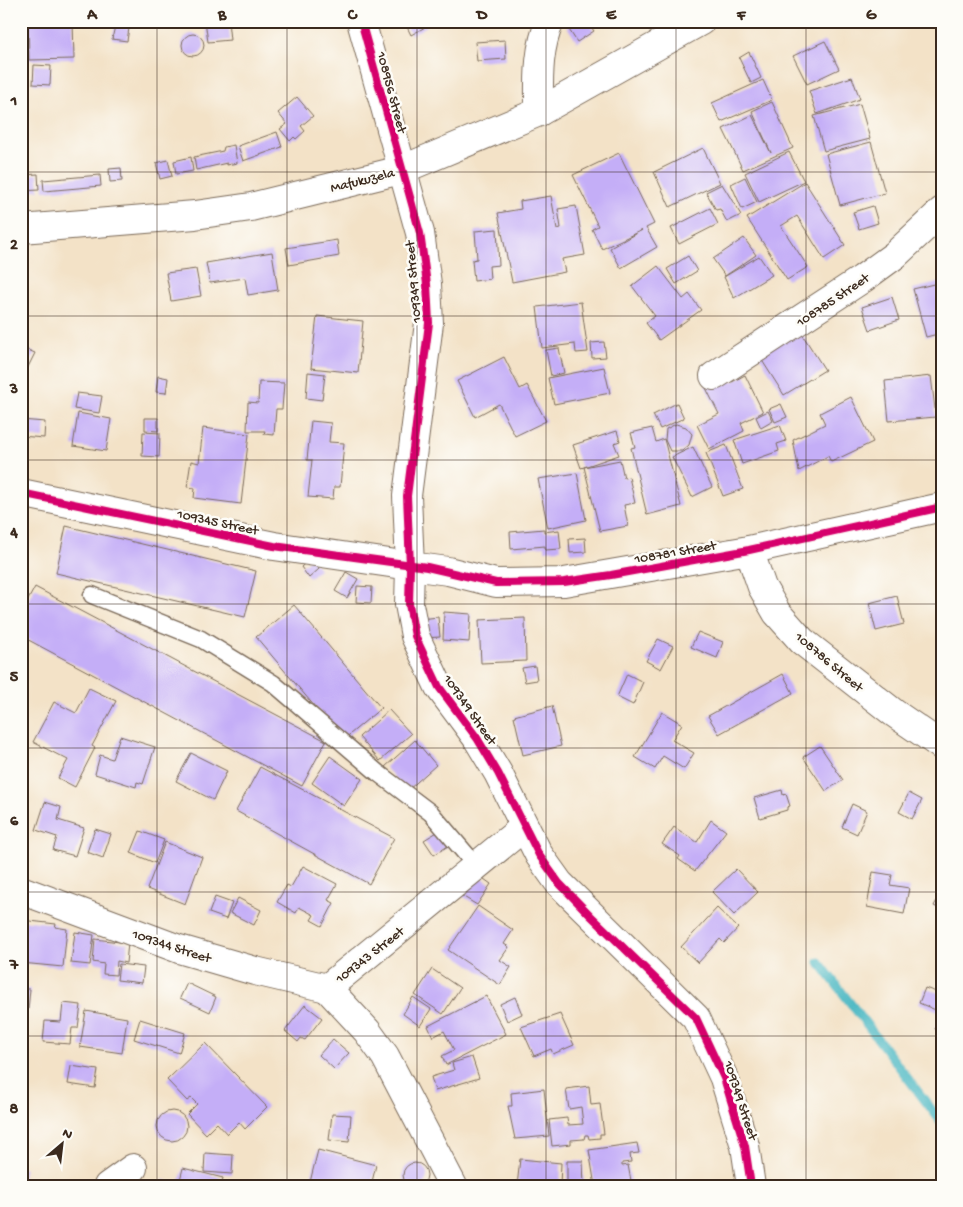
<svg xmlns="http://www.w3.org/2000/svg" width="963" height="1207" viewBox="0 0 963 1207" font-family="'Gochi Hand',sans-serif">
<rect width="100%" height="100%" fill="#fdfcf7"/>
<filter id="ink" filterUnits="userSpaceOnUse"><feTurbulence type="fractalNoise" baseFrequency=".02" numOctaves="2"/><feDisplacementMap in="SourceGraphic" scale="10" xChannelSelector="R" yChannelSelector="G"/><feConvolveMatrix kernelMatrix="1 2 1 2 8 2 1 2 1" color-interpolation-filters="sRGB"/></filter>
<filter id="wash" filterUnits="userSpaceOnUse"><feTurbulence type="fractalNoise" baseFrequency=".0096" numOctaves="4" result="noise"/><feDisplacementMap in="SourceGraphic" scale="20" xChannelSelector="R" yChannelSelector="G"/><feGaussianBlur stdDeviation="1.12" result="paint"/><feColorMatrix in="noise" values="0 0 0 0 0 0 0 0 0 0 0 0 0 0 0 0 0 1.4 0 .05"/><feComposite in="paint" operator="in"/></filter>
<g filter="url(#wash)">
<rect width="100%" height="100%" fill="#f3e2c7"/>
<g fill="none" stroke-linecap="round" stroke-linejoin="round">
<polyline stroke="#49b7c2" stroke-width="9" points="819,962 942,1123"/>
</g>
<g id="blocks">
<g fill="#c4aef7">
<polygon points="28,21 73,21 74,59 29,60"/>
<polygon points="205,21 228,21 230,40 208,42"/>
<polygon points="404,21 424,21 427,26 411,35"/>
<polygon points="571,21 587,21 594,31 577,42 566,25"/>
<polygon points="115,26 129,28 127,41 112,39"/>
<circle cx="193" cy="45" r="11"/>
<polygon points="505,40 506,59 477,61 475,42"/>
<polygon points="825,41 839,69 807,84 793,56"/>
<polygon points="749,52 761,78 751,83 739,58"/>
<polygon points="34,65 51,66 50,85 33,84"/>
<polygon points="852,77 860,99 817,114 809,91"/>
<polygon points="763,80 772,100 721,122 712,103"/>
<polygon points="297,97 313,116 301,126 305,131 296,139 294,137 290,141 280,129 287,124 278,113"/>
<polygon points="772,102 793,148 743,170 723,129 752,115 771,153 752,111"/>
<polygon points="860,104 870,139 824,151 814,116"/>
<polygon points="277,132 282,147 243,161 238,146"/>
<polygon points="871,142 885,193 840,205 826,154"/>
<polygon points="234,145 237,163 227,165 227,163 196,170 194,157 223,151 224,147"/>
<polygon points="703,148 720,183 670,207 654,172"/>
<polygon points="789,152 804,181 759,202 745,173"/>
<polygon points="619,153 654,224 646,228 657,247 621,268 610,248 642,230 602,249 592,229 598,226 573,175"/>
<polygon points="191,157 193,171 176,174 174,161"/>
<polygon points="168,160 172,176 160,179 156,163"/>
<polygon points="121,168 122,181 110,182 109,169"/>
<polygon points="38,174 39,190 21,191 21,175"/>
<polygon points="100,175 101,186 44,191 43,180"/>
<polygon points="745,177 757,202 742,209 731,184"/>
<polygon points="805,182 845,245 824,259 797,216 781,226 808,267 787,280 747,218"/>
<polygon points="722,184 741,215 727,222 720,209 716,210 706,192"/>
<polygon points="551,196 557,229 561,228 558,209 576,206 585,255 562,259 565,272 512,282 498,213 521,209 520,201"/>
<polygon points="873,206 878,223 859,229 853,212"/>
<polygon points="710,208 718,224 679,244 671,228"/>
<polygon points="497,229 499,265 489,266 490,279 474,281 472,260 477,259 475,231"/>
<polygon points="744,238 756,255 725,276 713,259"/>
<polygon points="337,240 339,256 289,265 286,248"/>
<polygon points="272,252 278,290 248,295 245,278 210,283 206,263"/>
<polygon points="688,256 697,271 676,284 667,269"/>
<polygon points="759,256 772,275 734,298 724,277"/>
<polygon points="658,266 683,299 689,294 701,310 659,340 646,323 655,316 632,286"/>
<polygon points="196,269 201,296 171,301 166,273"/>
<polygon points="942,282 942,333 926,337 913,289"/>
<polygon points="892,297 899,320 870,330 862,307"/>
<polygon points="581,302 588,352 576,353 575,344 542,348 537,307"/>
<polygon points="317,316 363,321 358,373 311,368"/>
<polygon points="802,334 825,370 784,395 756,351"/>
<polygon points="604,342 606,357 592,358 591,343"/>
<polygon points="21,347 35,353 26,371 21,369"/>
<polygon points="559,348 564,373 551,376 546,350"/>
<polygon points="504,357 520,389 527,385 546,421 515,436 499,404 475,417 457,381"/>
<polygon points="604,367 610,393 554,404 548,378"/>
<polygon points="308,372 325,374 322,400 306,398"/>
<polygon points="729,375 732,382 745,375 763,412 741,423 744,431 709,449 697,425 719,414 705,386"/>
<polygon points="158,376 168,378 166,393 156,392"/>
<polygon points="931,376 936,417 889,421 885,381"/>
<polygon points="259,382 284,383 282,409 276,409 274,435 264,434 265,431 247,431 248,402 258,403"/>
<polygon points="77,393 102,396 99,413 74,409"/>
<polygon points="851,397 873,442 831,462 828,456 799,471 793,440 825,424 820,413"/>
<polygon points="677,403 684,418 660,429 653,415"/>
<polygon points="781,404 787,417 775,422 769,409"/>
<polygon points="768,411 773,421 761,428 756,417"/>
<polygon points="78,413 111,419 106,451 73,446"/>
<polygon points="145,418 158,418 158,431 145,430"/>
<polygon points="21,420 45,422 44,438 21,436"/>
<polygon points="311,421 331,423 329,442 344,443 340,487 334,487 333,499 308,497 312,460 307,460"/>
<polygon points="676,424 686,427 692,434 689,445 682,451 670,451 665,440 666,429"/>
<polygon points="780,425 786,441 777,444 779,451 742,464 734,440"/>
<polygon points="203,428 249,434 241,504 194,498 195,488 187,487 191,461 199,463"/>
<polygon points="652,428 656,442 664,439 681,506 647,515 631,448 635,447 631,433"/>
<polygon points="617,431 620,441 614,443 619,455 581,468 573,445"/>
<polygon points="143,432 160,433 159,457 142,456"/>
<polygon points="726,445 743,489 723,496 706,453"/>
<polygon points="693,447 712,487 692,497 672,457"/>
<polygon points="620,460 624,478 629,477 635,503 624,505 628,526 600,531 584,467"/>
<polygon points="577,473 586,520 548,528 538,479"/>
<polygon points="66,526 256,571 245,617 56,573"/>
<polygon points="544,529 544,532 559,530 561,549 545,550 545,546 511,549 510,532"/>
<polygon points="585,538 586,552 570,553 569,539"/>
<polygon points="311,558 319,569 309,578 301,567"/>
<polygon points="346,572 358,579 347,598 335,591"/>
<polygon points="357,586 372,587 371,603 356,602"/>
<polygon points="35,587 326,741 302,786 21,636 21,613"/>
<polygon points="897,596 904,624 876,631 869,603"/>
<polygon points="294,605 381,708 343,740 256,637"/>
<polygon points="444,612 471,614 469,642 443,640"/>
<polygon points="438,617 440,637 423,638 421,619"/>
<polygon points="525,618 526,661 481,663 479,620"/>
<polygon points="698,632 723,642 717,658 691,647"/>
<polygon points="658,639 673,646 661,669 646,661"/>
<polygon points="535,666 537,680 525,682 522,668"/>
<polygon points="627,674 643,682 633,705 617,697"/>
<polygon points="783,674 793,693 719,734 708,716"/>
<polygon points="21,675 26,677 21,686"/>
<polygon points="89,688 116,701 92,746 95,748 75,787 58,778 68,760 33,742 54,702 76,713"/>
<polygon points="552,706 561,746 523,755 514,716"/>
<polygon points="389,710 411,734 380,761 359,737"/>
<polygon points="662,712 682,724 672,740 694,753 684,769 663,756 655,769 635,757"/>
<polygon points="120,736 155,747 143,784 137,782 136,787 95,774 100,755 112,759"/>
<polygon points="415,740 436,765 407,791 385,767"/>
<polygon points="820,746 843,780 826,791 803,757"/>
<polygon points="191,753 227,771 213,800 176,781"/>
<polygon points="330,756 362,779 344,806 312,783"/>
<polygon points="260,767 394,838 369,884 236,811"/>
<polygon points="782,790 783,795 786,794 790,806 787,807 787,810 760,818 754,798"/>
<polygon points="909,793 922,800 912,819 899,812"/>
<polygon points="45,802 61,807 58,820 84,828 75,856 53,850 57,837 36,830"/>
<polygon points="852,804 867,811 857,834 842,827"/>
<polygon points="711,820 726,831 695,871 678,859 680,856 662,844 674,827 697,842"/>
<polygon points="95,829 111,834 103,858 87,852"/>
<polygon points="140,831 164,840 155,863 131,853"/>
<polygon points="439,831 448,846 434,855 424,840"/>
<polygon points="165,842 202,857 185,904 147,889"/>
<polygon points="303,866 337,884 328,900 334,903 322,926 311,920 314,915 299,907 296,913 277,902 287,885 291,887"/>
<polygon points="736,869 758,892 734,915 712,892"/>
<polygon points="873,872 892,875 890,885 909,888 904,914 867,907"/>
<polygon points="477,874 491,884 477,905 462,896"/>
<polygon points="942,891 942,910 934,906"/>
<polygon points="215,897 232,903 226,919 209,913"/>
<polygon points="238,898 261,910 254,925 230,913"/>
<polygon points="478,906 513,930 504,944 509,947 500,960 511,967 500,985 448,950"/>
<polygon points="717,908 738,928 724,943 720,939 698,963 681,947"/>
<polygon points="21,920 56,924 55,927 67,929 63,967 21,963"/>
<polygon points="75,932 94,935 90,965 71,963"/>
<polygon points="95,939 128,943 126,963 117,961 116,975 103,974 104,964 93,962"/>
<polygon points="119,964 144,967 142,983 117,980"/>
<polygon points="432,969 460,988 443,1014 415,995"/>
<polygon points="187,983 216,997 210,1012 180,998"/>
<polygon points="925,988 942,994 942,1004 938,1011 919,1003"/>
<polygon points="21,989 30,989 28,1010 21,1010"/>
<polygon points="486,996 506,1034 446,1065 442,1056 454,1050 444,1031 433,1037 428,1026"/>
<polygon points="413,997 431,1009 420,1026 403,1014"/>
<polygon points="515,997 522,1014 507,1021 500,1004"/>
<polygon points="63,1003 81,1005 78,1028 72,1028 70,1044 43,1042 45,1021 61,1022"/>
<polygon points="305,1005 322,1018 305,1040 301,1038 298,1042 285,1031"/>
<polygon points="86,1011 127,1018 122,1053 80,1047"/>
<polygon points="941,1011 942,1011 942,1031 935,1029"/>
<polygon points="560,1014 574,1045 553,1054 551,1049 534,1056 521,1027"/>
<polygon points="140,1019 185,1033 179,1053 134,1039"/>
<polygon points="333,1039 349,1053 334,1069 319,1055"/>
<polygon points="205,1043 267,1107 245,1129 239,1122 227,1134 217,1123 206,1134 187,1114 197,1104 191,1098 187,1101 167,1080"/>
<polygon points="472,1057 479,1078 435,1091 431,1077 454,1070 452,1063"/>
<polygon points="71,1066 98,1070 95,1088 68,1084"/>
<polygon points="589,1086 591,1105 600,1104 604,1134 600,1134 600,1138 589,1139 588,1135 585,1135 584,1139 571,1140 571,1144 552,1146 549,1120 567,1118 568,1125 583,1124 581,1107 569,1109 566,1089"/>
<polygon points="544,1089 549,1136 515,1139 508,1106 512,1106 511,1093"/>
<circle cx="172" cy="1126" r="15"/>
<polygon points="332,1114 351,1115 349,1142 329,1140"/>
<polygon points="637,1143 639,1153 630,1154 631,1162 622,1163 622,1166 628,1165 632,1186 595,1186 589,1150"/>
<polygon points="318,1150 376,1165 371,1186 309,1186"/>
<polygon points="205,1153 233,1155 232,1174 204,1172"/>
<polygon points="520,1159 561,1163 560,1186 517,1186"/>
<polygon points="567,1161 583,1161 584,1186 567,1186"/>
<circle cx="415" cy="1175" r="12"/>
<polygon points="21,1167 25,1168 22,1179 21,1179"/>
<polygon points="183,1168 223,1178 221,1186 161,1186 163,1180 179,1184"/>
</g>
</g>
</g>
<g filter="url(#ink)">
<use href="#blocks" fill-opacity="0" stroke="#7b6a59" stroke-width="1"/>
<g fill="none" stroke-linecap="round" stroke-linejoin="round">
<g stroke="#7b6a59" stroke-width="19">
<polyline id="lane" points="92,595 201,639 273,683 378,773 431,813 477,867"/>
</g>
<g stroke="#7b6a59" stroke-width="30">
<g id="street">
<path d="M539,112C539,81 537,51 550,21"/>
<polyline points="714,376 862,279 895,255 942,211"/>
<polyline points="21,493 274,546 410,566 409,604 415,636 439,687 477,738 498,773 539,855 559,883 696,1018 724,1078 745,1146 751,1186"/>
<polyline points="749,550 762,587 777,613 802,641 894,713 942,746"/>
<polyline points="21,890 179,949 255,971 327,988"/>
<polyline points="108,1186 133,1168"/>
<polyline points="453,1186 385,1056 367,1031 327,988 524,827"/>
</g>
</g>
<g stroke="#7b6a59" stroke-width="30">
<g id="secondary">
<polyline points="361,21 420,233 427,284 429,323 407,496 410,566 448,571 496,583 564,582 749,550 942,507"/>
<polyline points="21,229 195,215 251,207 401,170 539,112 701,21"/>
</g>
</g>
<use href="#lane" stroke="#fff" stroke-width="16"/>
<use href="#street" stroke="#fff" stroke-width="28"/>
<use href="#secondary" stroke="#fff" stroke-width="28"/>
<g stroke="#fdfcf7" stroke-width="11">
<g id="cycleway">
<polyline points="361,21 420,233 427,284 429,323 407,496 410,566 409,604 415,636 439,687 477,738 498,773 539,855 559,883 591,916 696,1018 724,1078 745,1146 751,1186"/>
<polyline points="21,493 274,546 427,567 496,583 564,582 611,575 749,550 942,507"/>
</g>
</g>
<use href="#cycleway" stroke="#d6006c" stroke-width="8"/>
</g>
</g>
<path fill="none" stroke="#3b2a1e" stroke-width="1" stroke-opacity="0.55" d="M157,21V1186M287,21V1186M417,21V1186M546,21V1186M676,21V1186M806,21V1186M21,172H942M21,316H942M21,460H942M21,604H942M21,748H942M21,892H942M21,1036H942"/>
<g text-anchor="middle" stroke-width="5" stroke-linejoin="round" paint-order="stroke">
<g font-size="14" fill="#3b2a1e" stroke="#fdfcf7">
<text transform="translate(393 92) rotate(75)" y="5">108956 Street</text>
<text transform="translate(362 179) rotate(-14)" y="5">Mafukuzela</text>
<text transform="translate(412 282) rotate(-95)" y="5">109349 Street</text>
<text transform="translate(832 299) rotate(-34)" y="5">108785 Street</text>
<text transform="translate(218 521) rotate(12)" y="5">109345 Street</text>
<text transform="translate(675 551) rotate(-10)" y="5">108781 Street</text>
<text transform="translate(830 661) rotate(40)" y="5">108786 Street</text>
<text transform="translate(471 709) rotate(55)" y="5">109349 Street</text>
<text transform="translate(172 945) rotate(18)" y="5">109344 Street</text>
<text transform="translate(369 954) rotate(-38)" y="5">109343 Street</text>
<text transform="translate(742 1100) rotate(72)" y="5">109349 Street</text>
</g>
</g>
<rect width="963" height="1207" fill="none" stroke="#fdfcf7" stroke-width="55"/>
<g transform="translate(62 1144) rotate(28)" stroke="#fdfcf7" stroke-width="4" paint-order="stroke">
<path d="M0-4L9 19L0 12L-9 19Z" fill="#3b2a1e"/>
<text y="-8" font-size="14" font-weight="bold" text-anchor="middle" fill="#3b2a1e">N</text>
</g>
<rect x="28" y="28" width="908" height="1152" fill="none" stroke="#3b2a1e" stroke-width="2"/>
<g font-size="16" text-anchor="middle" font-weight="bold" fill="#3b2a1e">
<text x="92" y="19">A</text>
<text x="222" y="19">B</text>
<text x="352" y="19">C</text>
<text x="482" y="19">D</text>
<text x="611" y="19">E</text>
<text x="741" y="19">F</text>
<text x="871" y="19">G</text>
<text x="14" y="105">1</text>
<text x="14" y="249">2</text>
<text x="14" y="393">3</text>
<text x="14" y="537">4</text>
<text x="14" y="681">5</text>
<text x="14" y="825">6</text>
<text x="14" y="969">7</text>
<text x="14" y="1113">8</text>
</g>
</svg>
